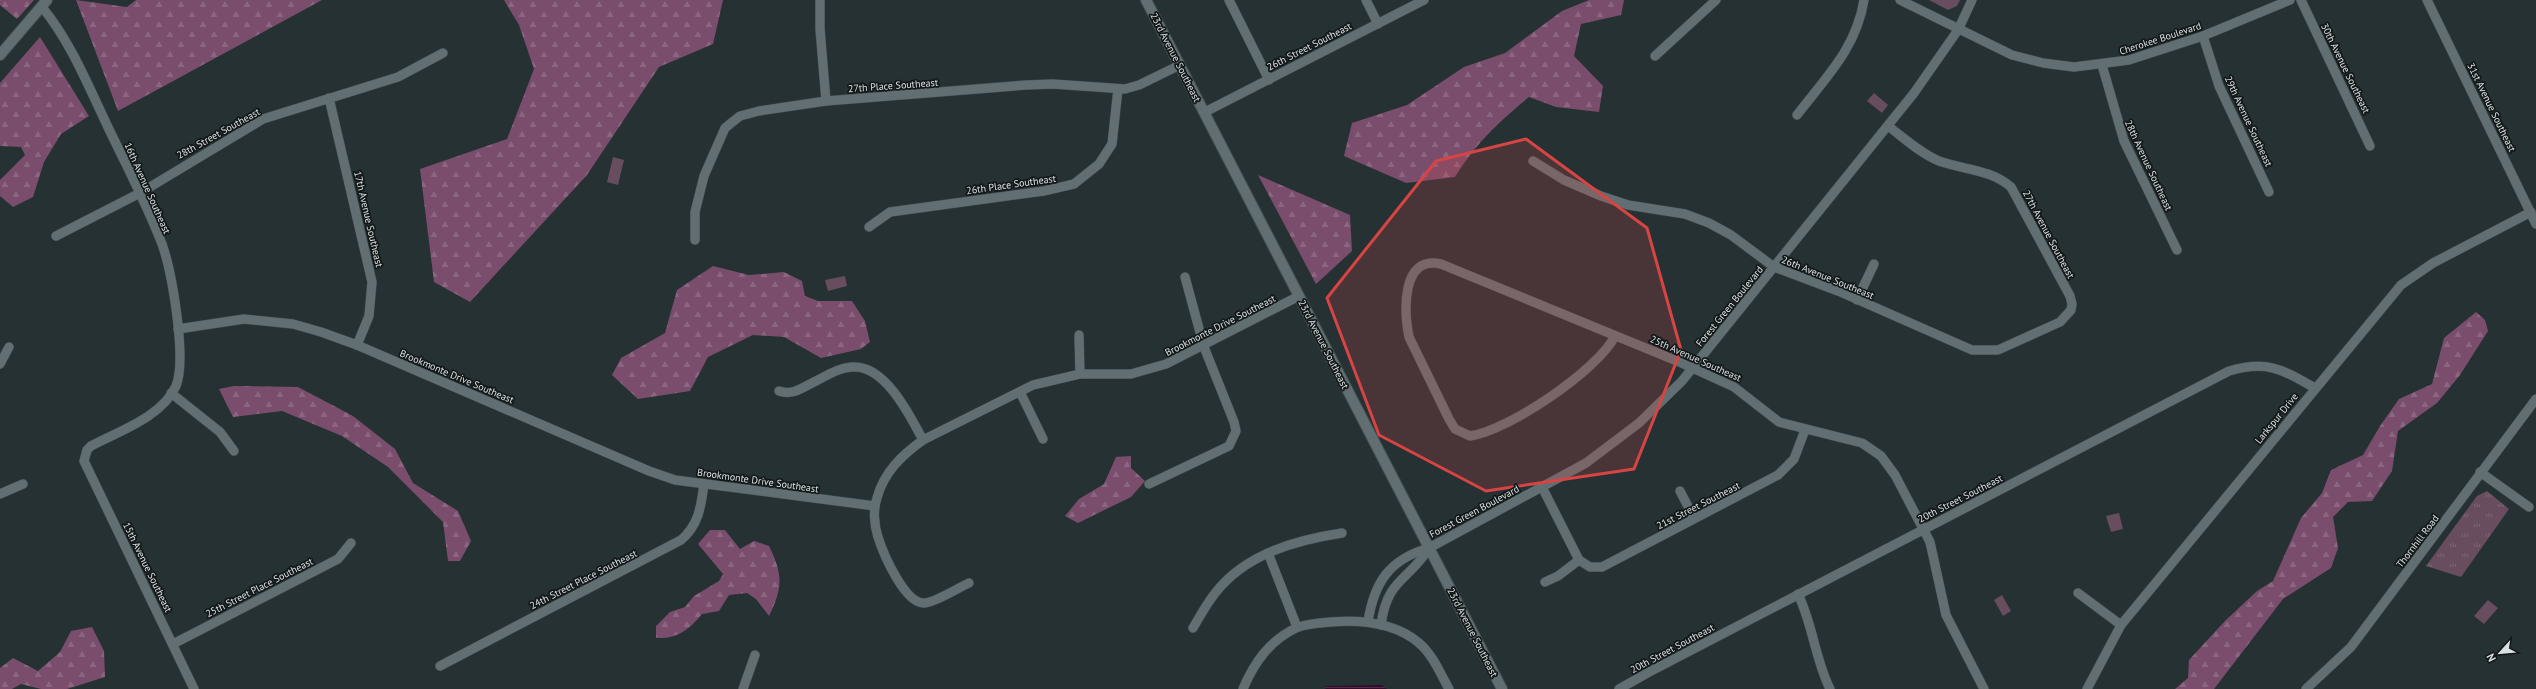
<svg xmlns="http://www.w3.org/2000/svg" width="2536" height="689" viewBox="0 0 2536 689" font-family="'PT Sans',sans-serif">
<defs>
<pattern id="grass-tufts" width="24" height="20" patternUnits="userSpaceOnUse"><rect width="24" height="20" fill="#684d5e"/><path d="M3 7l-1-3M5 7V3M7 7l1-3M15 17l-1-3M17 17v-4M19 17l1-3" fill="none" stroke="#7d6675"/></pattern>
<pattern id="forest-firs" width="22" height="20" patternUnits="userSpaceOnUse"><rect width="22" height="20" fill="#794d6b"/><path d="M5 1l3.5 6h-7zM16 11l3.5 6h-7z" fill="#8b6680"/></pattern>
<pattern id="water-rules" width="6" height="5" patternUnits="userSpaceOnUse"><rect width="6" height="5" fill="#320c28"/><path d="M0 2.5h6" fill="none" stroke="#4f2f47"/></pattern>
</defs>
<rect width="100%" height="100%" fill="#263134"/>
<polygon fill="url(#grass-tufts)" points="2487,491 2509,509 2461,577 2426,566 2477,496"/>
<g fill="url(#forest-firs)">
<polygon points="0,0 34,0 17,19 0,5"/>
<polygon points="76,0 127,7 136,0 322,0 118,111"/>
<polygon points="504,0 723,0 713,44 659,67 587,175 470,302 434,282 420,169 507,139 534,69 519,25"/>
<path d="M1589,0H1624L1621,15L1581,24L1574,56L1603,86L1599,112L1556,107L1529,97C1498,123 1477,142 1455,177L1406,183L1344,156L1352,123L1407,105L1464,67L1505,53L1562,11Z"/>
<polygon points="40,37 89,116 61,134 44,162 33,197 13,207 0,196 0,180 25,155 21,147 0,146 0,83"/>
<polygon points="1258,175 1350,215 1352,251 1316,284"/>
<polygon points="713,266 749,275 784,272 802,281 805,296 818,301 852,301 865,321 870,342 861,349 821,358 784,337 753,335 708,357 690,391 638,399 612,375 621,358 665,333 677,290"/>
<polygon points="2476,312 2485,320 2488,331 2460,375 2437,403 2398,431 2392,471 2372,501 2348,502 2333,517 2338,548 2331,568 2283,599 2214,689 2175,689 2188,678 2189,660 2225,621 2257,591 2273,581 2301,518 2322,493 2331,470 2363,455 2380,426 2399,399 2432,384 2444,338"/>
<polygon points="234,386 298,387 353,416 395,449 413,483 458,511 471,541 460,561 448,561 443,522 388,467 342,436 282,411 233,417 219,389"/>
<polygon points="1131,456 1131,468 1145,481 1131,497 1078,523 1065,516 1079,499 1104,484 1116,457"/>
<path d="M710,530H725L740,549L754,541L769,546C783,574 783,588 769,616L756,599L747,593L729,595L719,611L702,614C689,630 677,639 656,638V626L670,612L685,607L694,596L719,581L723,574L698,544Z"/>
<polygon points="92,627 104,651 105,677 67,689 41,689 21,684 12,689 0,689 0,668 13,658 38,671 60,652 71,631"/>
</g>
<g fill="#684d5e">
<polygon points="1929,0 1960,0 1957,6 1948,10"/>
<polygon points="1874,93 1888,105 1882,113 1867,101"/>
<polygon points="613,157 624,160 618,185 607,182"/>
<polygon points="845,276 847,286 828,291 825,280"/>
<polygon points="2119,513 2123,529 2111,532 2106,516"/>
<polygon points="2002,595 2011,611 2003,616 1994,600"/>
<polygon points="2488,600 2498,608 2484,624 2474,616"/>
</g>
<polygon fill="url(#water-rules)" points="1382,685 1387,689 1325,689 1327,686"/>
<g fill="none" stroke-linecap="round" stroke-linejoin="round">
<g stroke="#444d4f" stroke-width="10">
<g id="minor">
<polyline points="820,0 820,29 826,101"/>
<polyline points="1229,0 1269,80"/>
<polyline points="1366,0 1378,24"/>
<polyline points="1900,0 2012,55 2043,63 2074,67 2129,60 2203,36 2290,0"/>
<polyline points="2301,0 2370,146"/>
<polyline points="2427,0 2536,224"/>
<path d="M42,7C70,41 87,83 106,123C125,163 146,202 162,244C172,272 187,359 176,386C162,417 119,431 91,446L87,450L84,461L194,689"/>
<polyline points="2203,36 2219,86 2269,192"/>
<polyline points="1655,56 1716,0"/>
<polyline points="2102,65 2124,141 2177,250"/>
<polyline points="329,98 372,282 369,316 357,345"/>
<polyline points="1205,112 1424,0"/>
<path d="M1797,115C1826,77 1856,49 1864,0"/>
<path d="M1533,161L1564,180L1601,196L1628,205L1685,214L1709,223L1731,235L1774,267L1838,291L1972,350H1998L2060,322L2071,310L2072,304L2070,296L2011,187C1990,169 1964,170 1939,161C1920,153 1904,138 1888,126"/>
<polyline points="869,227 890,212 1044,191 1074,184 1099,164 1112,144 1118,89"/>
<polyline points="56,236 140,193 263,119 398,77 443,53"/>
<polyline points="695,240 695,212 704,176 725,128 740,116 759,111 826,101 1026,85 1053,84 1125,89 1139,85 1180,65"/>
<polyline points="1857,300 1874,264"/>
<polyline points="178,329 244,319 293,324 321,332 357,345 649,471 675,480 875,506"/>
<polyline points="1079,335 1080,374"/>
<path d="M1615,336C1598,370 1508,431 1470,436L1455,429L1449,419L1409,337C1404,311 1401,255 1441,264L1677,361L1734,387L1779,422L1862,443L1881,456L1895,475L1930,542L1946,615L1984,689"/>
<polyline points="0,364 9,347"/>
<path d="M779,391C791,395 799,390 810,384C823,378 840,366 855,367C886,367 910,416 923,440"/>
<polyline points="1020,392 1043,439"/>
<polyline points="171,393 220,432 234,451"/>
<polyline points="2480,472 2529,507"/>
<polyline points="1149,484 1229,446 1236,431 1234,422 1204,347 1185,277"/>
<polyline points="1542,487 1579,560 1590,567 1602,567 1778,475 1794,459 1805,430"/>
<polyline points="1680,491 1694,518"/>
<polyline points="0,494 23,484"/>
<polyline points="1268,553 1297,627"/>
<polyline points="1545,582 1558,576 1579,560"/>
<path d="M969,583C958,588 936,602 925,603C905,605 883,553 878,537C874,525 873,509 877,498C884,472 902,455 923,440L1033,385L1080,374H1131L1166,364L1299,296"/>
<polyline points="2078,593 2121,625"/>
<path d="M1798,594C1813,625 1815,659 1830,689"/>
<path d="M1368,622C1374,582 1390,559 1429,548L1586,463L1639,423L1682,381L1914,93L1958,30L1972,0"/>
<path d="M1381,625C1387,578 1409,581 1429,548"/>
<path d="M1193,628C1200,616 1207,603 1216,592C1246,554 1296,540 1342,533"/>
<polyline points="173,644 338,559 351,543"/>
<path d="M440,666L681,540C699,525 701,506 704,484"/>
<polyline points="743,689 755,655"/>
<path d="M1243,689C1254,663 1269,641 1296,628C1303,625 1312,624 1320,623C1354,619 1392,620 1419,643C1433,655 1440,673 1449,689"/>
<path d="M1619,689L1651,671L2229,371C2268,360 2281,369 2315,388"/>
<polyline points="2087,689 2121,625 2401,285 2433,263 2531,212"/>
<polyline points="2306,689 2351,647 2536,399"/>
</g>
</g>
<g stroke="#444d4f" stroke-width="12">
<polyline id="tertiary" points="1146,0 1502,689"/>
</g>
<g stroke="#444d4f" stroke-width="12">
<polyline id="secondary" points="0,55 47,0"/>
</g>
<use href="#minor" stroke="#626f72" stroke-width="9"/>
<use href="#tertiary" stroke="#626f72" stroke-width="10"/>
<use href="#secondary" stroke="#626f72" stroke-width="10"/>
</g>
<path fill="#d74444" fill-opacity="0.2" stroke="#d74444" stroke-width="3" stroke-linejoin="round" d="M1526,139L1647,228L1681,350L1634,469L1486,491L1379,435L1327,298L1436,161Z"/>
<g text-anchor="middle" stroke-width="3.5" stroke-linejoin="round" paint-order="stroke">
<g font-size="10" fill="#dae1e3" stroke="#131819">
<text transform="translate(2160 38) rotate(-18)" y="4">Cherokee Boulevard</text>
<text transform="translate(1309 46) rotate(-27)" y="4">26th Street Southeast</text>
<text transform="translate(1176 57) rotate(63)" y="4">23rd Avenue Southeast</text>
<text transform="translate(2346 68) rotate(64)" y="4">30th Avenue Southeast</text>
<text transform="translate(893 85) rotate(-4)" y="4">27th Place Southeast</text>
<text transform="translate(2492 107) rotate(64)" y="4">31st Avenue Southeast</text>
<text transform="translate(2249 121) rotate(65)" y="4">29th Avenue Southeast</text>
<text transform="translate(218 133) rotate(-29)" y="4">28th Street Southeast</text>
<text transform="translate(2149 165) rotate(65)" y="4">28th Avenue Southeast</text>
<text transform="translate(1011 184) rotate(-8)" y="4">26th Place Southeast</text>
<text transform="translate(148 188) rotate(66)" y="4">16th Avenue Southeast</text>
<text transform="translate(369 219) rotate(77)" y="4">17th Avenue Southeast</text>
<text transform="translate(2049 234) rotate(62)" y="4">27th Avenue Southeast</text>
<text transform="translate(1828 277) rotate(22)" y="4">26th Avenue Southeast</text>
<text transform="translate(1729 306) rotate(-51)" y="4">Forest Green Boulevard</text>
<text transform="translate(1220 325) rotate(-27)" y="4">Brookmonte Drive Southeast</text>
<text transform="translate(1324 344) rotate(63)" y="4">23rd Avenue Southeast</text>
<text transform="translate(1696 358) rotate(24)" y="4">25th Avenue Southeast</text>
<text transform="translate(457 376) rotate(23)" y="4">Brookmonte Drive Southeast</text>
<text transform="translate(2276 418) rotate(-51)" y="4">Larkspur Drive</text>
<text transform="translate(758 480) rotate(8)" y="4">Brookmonte Drive Southeast</text>
<text transform="translate(1960 498) rotate(-27)" y="4">20th Street Southeast</text>
<text transform="translate(1698 505) rotate(-27)" y="4">21st Street Southeast</text>
<text transform="translate(1474 511) rotate(-28)" y="4">Forest Green Boulevard</text>
<text transform="translate(2417 541) rotate(-53)" y="4">Thornhill Road</text>
<text transform="translate(148 567) rotate(64)" y="4">15th Avenue Southeast</text>
<text transform="translate(583 579) rotate(-27)" y="4">24th Street Place Southeast</text>
<text transform="translate(259 587) rotate(-27)" y="4">25th Street Place Southeast</text>
<text transform="translate(1473 632) rotate(63)" y="4">23rd Avenue Southeast</text>
<text transform="translate(1672 648) rotate(-28)" y="4">20th Street Southeast</text>
</g>
</g>
<g transform="translate(2500 653) rotate(243)" stroke="#131819" stroke-width="3" paint-order="stroke">
<path d="M0-3L7 15L0 10L-7 15Z" fill="#dae1e3"/>
<text y="-6" font-size="11" font-weight="bold" text-anchor="middle" fill="#dae1e3">N</text>
</g>
</svg>
